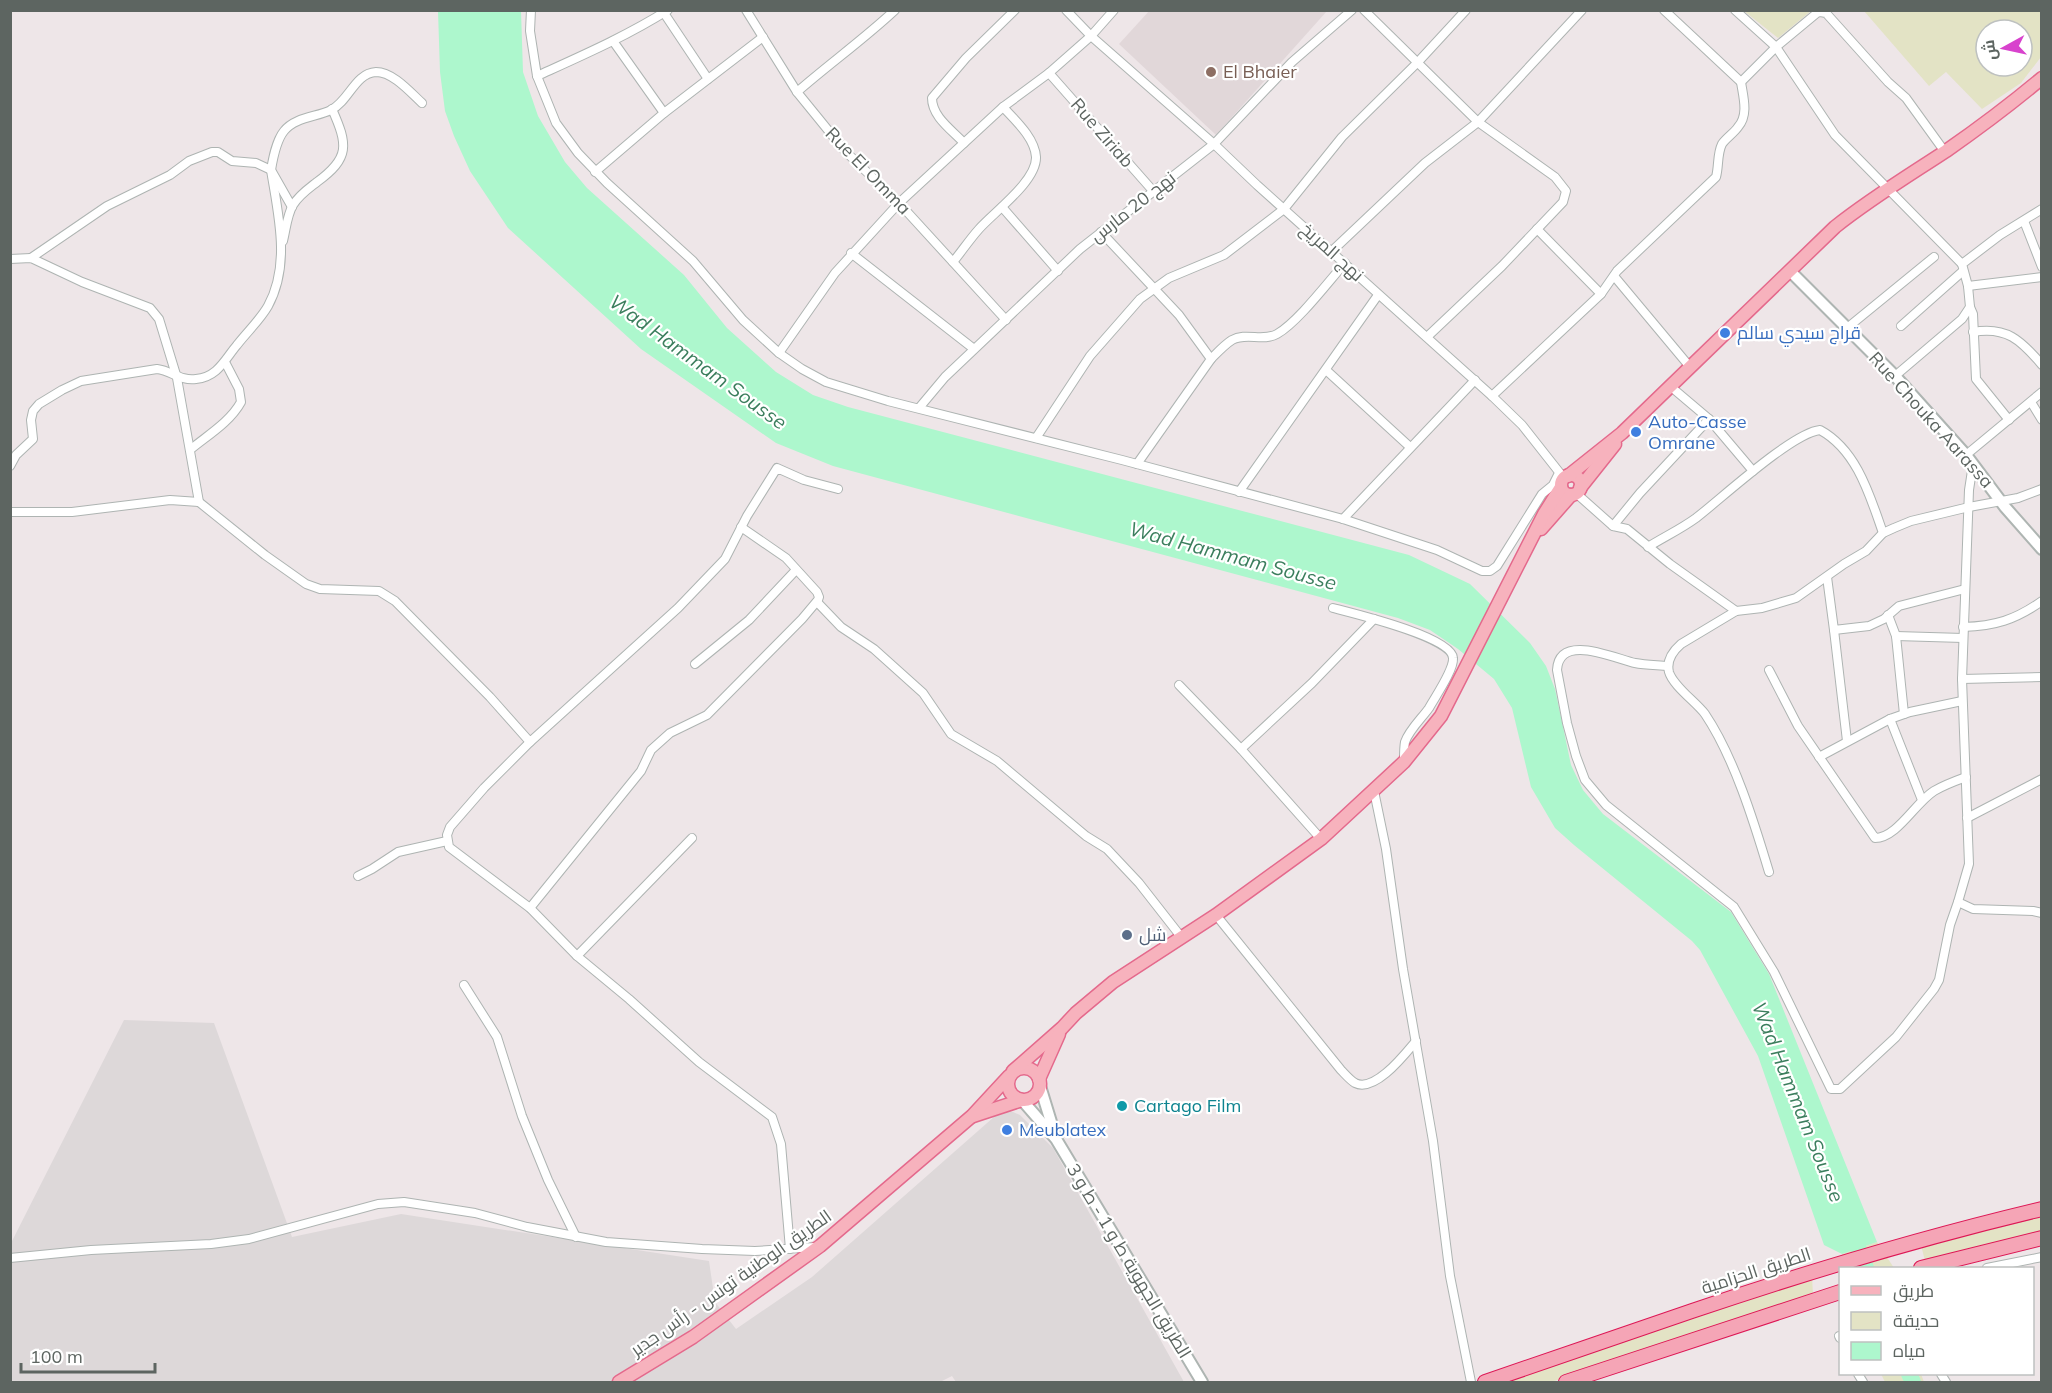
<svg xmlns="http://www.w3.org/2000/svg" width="2052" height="1393" viewBox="0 0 2052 1393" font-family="Mulish,Cairo,sans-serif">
<rect width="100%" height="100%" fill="#eee6e8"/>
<polygon fill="#ddd8d9" points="124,1020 214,1023 292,1237 401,1214 709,1261 715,1302 736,1329 812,1277 1003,1109 1013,1112 1020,1115 1053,1148 1184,1382 956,1382 952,1376 940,1382 11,1382 10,1245"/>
<polygon fill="#e1d7d9" points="1150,10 1327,10 1327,11 1216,135 1119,44"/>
<g fill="#e3e3c5" fill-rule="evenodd">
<polygon points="1744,11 1811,11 1778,38"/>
<path d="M1864,11H2041V57L2021,83L1982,109L1946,72L1929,86ZM1986,30H2022V66H1986Z"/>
<polygon points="2041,1215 2041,1232 1925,1261 1921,1245"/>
<polygon points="1877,1242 1894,1268 1842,1268 1842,1254"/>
<polygon points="1812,1277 1813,1294 1581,1373 1551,1382 1500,1382"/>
<polygon points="1881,1374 1921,1374 1924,1382 1885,1382"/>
</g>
<polygon fill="#adf7cd" points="438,11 521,11 523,72 538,116 565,162 587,188 684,275 727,328 776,372 813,395 848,407 1409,555 1470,584 1530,643 1546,666 1555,689 1571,765 1583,790 1603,814 1731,912 1769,974 1877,1242 1842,1254 1824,1245 1758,1056 1700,950 1692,941 1574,845 1555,828 1531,787 1512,708 1494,679 1458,649 1430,630 1398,618 833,466 776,443 641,349 508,228 470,171 454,136 445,111 440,72"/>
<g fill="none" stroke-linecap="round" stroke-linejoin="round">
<g stroke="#adf7cd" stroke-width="16">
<polyline points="1850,1227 1866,1268"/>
<polyline points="1909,1374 1913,1382"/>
</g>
<g stroke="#aeb4b2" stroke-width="10">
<g id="minor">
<polyline points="531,10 530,31 537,76 556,123 578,153 607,183 693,261 743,320 779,353 802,369 826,382 888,401 1122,460 1343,519 1437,550 1482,571 1490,571 1497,566 1542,494 1553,485 1559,473"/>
<polyline points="746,10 797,92 845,151 899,203 1006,320"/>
<polyline points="1066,10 1091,36 1214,144 1257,185 1492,396 1522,425 1563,477"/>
<polyline points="1364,10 1478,122 1555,177 1566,191 1563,202 1502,266 1427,337"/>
<polyline points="1664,10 1741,82 1776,47 1817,13 1820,12 1826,13 1888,82 1906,98 1945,152"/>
<polyline points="1735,10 1776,47 1835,135 1962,264"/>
<polyline points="664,13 708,79"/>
<polyline points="613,41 664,113"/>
<polyline points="1049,73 1154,192"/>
<path d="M537,76C581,56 627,36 668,10"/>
<path d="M797,92C829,64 864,39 895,10"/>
<path d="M964,143C952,130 932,117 932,98L966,58L1015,10"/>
<polyline points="595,172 664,113 763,37"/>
<polyline points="1002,207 1058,271"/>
<polyline points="2024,221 2042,267"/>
<polyline points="1537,229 1601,294"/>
<polyline points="1101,232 1179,315 1211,359 1137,464"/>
<path d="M283,241C286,229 287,215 293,205C299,195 308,189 317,182C350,158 348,145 332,109"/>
<polyline points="1332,251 1425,163 1478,122 1582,10"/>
<polyline points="851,253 974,349"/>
<polyline points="31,258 107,206 170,175 189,161 212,152 218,152 232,161 256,163 271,170 292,207"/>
<polyline points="10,259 31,258 82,282 150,308 159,319 177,378 199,502"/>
<path d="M953,262C962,251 970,239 979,229C994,212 1037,181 1036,157C1035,138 1015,120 1003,107"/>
<polyline points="1614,276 1690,367"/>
<polyline points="1968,286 2042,277"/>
<polyline points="1970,307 1973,314 1976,379 2009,420"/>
<polyline points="1901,326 1963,271"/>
<polyline points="1847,328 1934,257"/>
<path d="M1973,332C2006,326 2021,340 2042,365"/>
<polyline points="779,353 835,273 899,203 1003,107 1049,73 1091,36 1114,10"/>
<path d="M1211,359C1217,353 1224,345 1232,340C1246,332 1263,342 1277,334C1298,322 1328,282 1345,263"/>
<polyline points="1326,370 1410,447"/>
<polyline points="1895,376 1962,319 1970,307 1968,286 1962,264 2000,235 2042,209"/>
<polyline points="1670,386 1709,419 1753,471"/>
<path d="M1492,396L1601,294L1617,271L1716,177C1719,166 1717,154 1722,144C1726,138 1734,133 1738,127C1749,115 1743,96 1741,82"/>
<polyline points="2031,402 2042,420"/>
<polyline points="919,408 945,377 1080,249 1214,144 1292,62 1352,10"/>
<polyline points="1036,438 1090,356 1140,299 1169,278 1224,255 1284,209 1342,137 1418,62 1466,10"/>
<path d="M191,449C208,435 230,422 241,402L239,389L225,362"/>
<polyline points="1966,455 2042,392"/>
<polyline points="1973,464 1969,490 1962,679 1969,864 1958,902 1973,909 2033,911 2042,913"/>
<path d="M10,466L16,455L33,439L31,420L33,411L39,404L62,390L81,381L157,369C172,371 180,381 196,379C218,377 225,359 237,345C247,332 260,320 268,306C291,264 278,214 271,170C273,158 276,141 284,131C295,117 317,117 331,110C349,101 355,73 376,72C393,72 410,92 422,103"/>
<polyline points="1239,492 1378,295"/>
<polyline points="1577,494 1613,526 1627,529 1670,564 1736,611"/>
<polyline points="10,512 72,512 170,500 199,502 265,555 306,584 320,589 379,591 395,601 490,697 530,742 678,608 725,559 747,516 777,468 804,480 838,489"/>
<polyline points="1343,519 1475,380"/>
<polyline points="1613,526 1640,493 1709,419"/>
<path d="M1648,547C1664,537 1681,529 1696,518C1722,498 1792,433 1820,430C1857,450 1870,496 1883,533"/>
<polyline points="1827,577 1834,630 1869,626 1884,619 1899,606 1965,589"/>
<polyline points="817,602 841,627 874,649 923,693 951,734 997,761 1086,836 1107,849 1139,883 1182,938"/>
<path d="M1333,608C1352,613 1452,637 1453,658C1454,670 1435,697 1429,708C1422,718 1409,730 1405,742C1404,747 1404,755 1404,760"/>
<polyline points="1888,615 1896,636 1904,714"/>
<path d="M1963,627C1995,626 2015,620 2042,601"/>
<polyline points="1834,630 1847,741"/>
<polyline points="1896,636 1963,638"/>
<polyline points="695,664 749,620 796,570"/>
<path d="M1668,666C1657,665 1645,665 1635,663C1616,659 1559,632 1557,670L1567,723L1576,756L1585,780L1606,805L1734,907L1774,972L1831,1089H1840L1896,1037L1934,989L1939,980L1950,925L1958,902"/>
<path d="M1769,670L1798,726L1875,838C1897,838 1915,803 1934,791C1944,785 1955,781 1966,777"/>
<polyline points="1962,679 2042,677"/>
<polyline points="1179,685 1241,749 1321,839"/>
<polyline points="1890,719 1922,800"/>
<polyline points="530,742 484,788 450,827 447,835 449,847 530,908 577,956 629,999 699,1062 772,1117 781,1144 790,1249"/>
<polyline points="1241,749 1312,683 1374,619"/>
<polyline points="1819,757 1890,719 1910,712 1962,701"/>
<polyline points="1374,791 1386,849 1403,969 1433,1141 1450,1276 1471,1382"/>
<polyline points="1967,818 2042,779"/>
<path d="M1769,872C1754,822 1734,757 1705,714C1696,702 1673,686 1669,672C1666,660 1673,651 1681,644L1736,611L1762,608L1796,598L1844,564L1866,551L1883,533L1894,528L1911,521L1969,507L2018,498L2042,489"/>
<polyline points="358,876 372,869 398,852 447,841"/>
<polyline points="530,908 641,771 651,750 670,733 707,715 802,619 818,600 819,597 817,592 786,558 741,527"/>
<path d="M1216,915L1341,1070C1345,1074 1350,1080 1355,1083C1375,1093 1405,1054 1416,1041"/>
<polyline points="577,956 692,838"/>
<polyline points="464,985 497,1037 522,1116 548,1180 576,1237"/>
<polyline points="10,1258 91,1250 211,1244 249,1239 378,1204 404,1202 475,1213 527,1227 606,1242 702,1249 755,1251 815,1247"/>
<polyline points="1987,1268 2042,1257"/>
<polyline points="1839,1336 1840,1338"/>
<polyline points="1858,1374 1863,1382"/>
<polyline points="1941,1374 1946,1382"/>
</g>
</g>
<g stroke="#aeb5b2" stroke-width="14">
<g id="secondary">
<polyline points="1790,271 1895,376 1966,455 2005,507 2042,549"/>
<polyline points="1040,1086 1055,1135"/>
<polyline points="1022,1100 1056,1139 1202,1382"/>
</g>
</g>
<g stroke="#e4698c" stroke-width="15">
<g id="primary">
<circle cx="1571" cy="485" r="10"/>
<path d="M1568,476L1622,433L1835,227C1870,199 1908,176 1946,151C1979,128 2011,104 2042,78"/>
<polyline points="1580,488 1615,444"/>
<polyline points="1541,529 1571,495"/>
<circle cx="1024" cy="1084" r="16"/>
<polyline points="1013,1071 1062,1028 1076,1013 1113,982 1216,915 1321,839 1404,762 1441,716 1544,514 1561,487"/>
<polyline points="1039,1079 1059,1034"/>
<polyline points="973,1116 1022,1100"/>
<polyline points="619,1382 693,1337 820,1246 972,1116 1009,1076"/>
</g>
</g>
<g stroke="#dd1755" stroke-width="16">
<g id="trunk">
<polyline points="1921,1268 2042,1238"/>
<path d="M1485,1382C1554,1359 1623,1334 1692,1311C1807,1272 1924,1237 2042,1209"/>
<polyline points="1566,1382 1840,1292"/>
</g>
</g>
<use href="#minor" stroke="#fff" stroke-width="8"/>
<use href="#secondary" stroke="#fff" stroke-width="10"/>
<use href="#primary" stroke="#f7b2bd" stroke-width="12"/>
<use href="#trunk" stroke="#f5a5b6" stroke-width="14"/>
</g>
<circle fill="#8d6e63" stroke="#fff" stroke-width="2" cx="1211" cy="72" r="6"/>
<g fill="#3f7fe0" stroke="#fff" stroke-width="2">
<circle cx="1725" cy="333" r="6"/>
<circle cx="1636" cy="432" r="6"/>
<circle cx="1007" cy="1130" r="6"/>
</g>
<circle fill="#5c6f8a" stroke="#fff" stroke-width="2" cx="1127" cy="935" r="6"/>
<circle fill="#0f9aa8" stroke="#fff" stroke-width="2" cx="1122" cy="1106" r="6"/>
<g text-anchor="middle" stroke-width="4.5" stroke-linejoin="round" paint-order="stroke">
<g font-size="18" fill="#785e54" stroke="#fff" text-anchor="start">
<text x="1223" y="78">El Bhaier</text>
</g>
<g font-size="18" fill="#5d6561" stroke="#fff">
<text transform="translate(1102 133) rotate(49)" y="6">Rue Ziriab</text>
<text transform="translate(868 171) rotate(46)" y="6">Rue El Omma</text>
<text transform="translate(1133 207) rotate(-38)" y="6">نهج 20 مارس</text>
<text transform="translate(1332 252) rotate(42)" y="6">نهج المريخ</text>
<text transform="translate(1931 420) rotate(48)" y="6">Rue Chouka Aarassa</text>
<text transform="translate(1129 1261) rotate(59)" y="6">الطريق الجهوية ط و 1 - ط و 3</text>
<text transform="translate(1756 1271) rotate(-18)" y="6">الطريق الحزامية</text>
<text transform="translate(731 1283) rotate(-35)" y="6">الطريق الوطنية تونس - رأس جدير</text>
</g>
<g font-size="18" fill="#366cbe" stroke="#fff" text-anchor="start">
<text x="1737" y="339">قراج سيدي سالم</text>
<text x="1648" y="428">Auto-Casse<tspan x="1648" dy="21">Omrane</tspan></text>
<text x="1019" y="1136">Meublatex</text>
</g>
<g font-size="18" fill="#4e5e75" stroke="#fff" text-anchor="start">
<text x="1139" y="941">شل</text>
</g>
<g font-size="18" fill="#0d838f" stroke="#fff" text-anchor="start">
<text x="1134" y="1112">Cartago Film</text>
</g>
<g font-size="20" font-style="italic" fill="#3b7e5d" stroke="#fff">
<text transform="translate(698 362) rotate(36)" y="7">Wad Hammam Sousse</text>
<text transform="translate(1233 556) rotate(15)" y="7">Wad Hammam Sousse</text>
<text transform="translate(1798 1102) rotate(68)" y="7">Wad Hammam Sousse</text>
</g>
</g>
<rect width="2052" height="1393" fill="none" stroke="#5d6561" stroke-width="24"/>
<rect x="1839" y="1267" width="195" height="108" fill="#ffffff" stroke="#bec1c0" stroke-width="1.5"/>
<rect x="1851" y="1286" width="30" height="9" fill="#f7b2bd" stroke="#bec1c0" stroke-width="1.5"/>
<text x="1893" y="1297" font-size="18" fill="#5d6561">طريق</text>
<rect x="1851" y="1312" width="30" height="18" fill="#e3e3c5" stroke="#bec1c0" stroke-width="1.5"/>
<text x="1893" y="1327" font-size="18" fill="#5d6561">حديقة</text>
<rect x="1851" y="1342" width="30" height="18" fill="#adf7cd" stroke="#bec1c0" stroke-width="1.5"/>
<text x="1893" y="1357" font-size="18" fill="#5d6561">مياه</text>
<g transform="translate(2004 48) rotate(262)"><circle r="28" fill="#ffffff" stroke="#bec1c0" stroke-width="1.5"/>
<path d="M0-4.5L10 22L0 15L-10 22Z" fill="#d842cd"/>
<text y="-9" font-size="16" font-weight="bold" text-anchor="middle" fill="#5d6561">ش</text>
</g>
<path d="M21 1363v9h134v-9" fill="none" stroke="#5d6561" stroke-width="3"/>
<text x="30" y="1363" font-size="18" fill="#5d6561" stroke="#ffffff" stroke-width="4.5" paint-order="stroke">100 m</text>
</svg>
